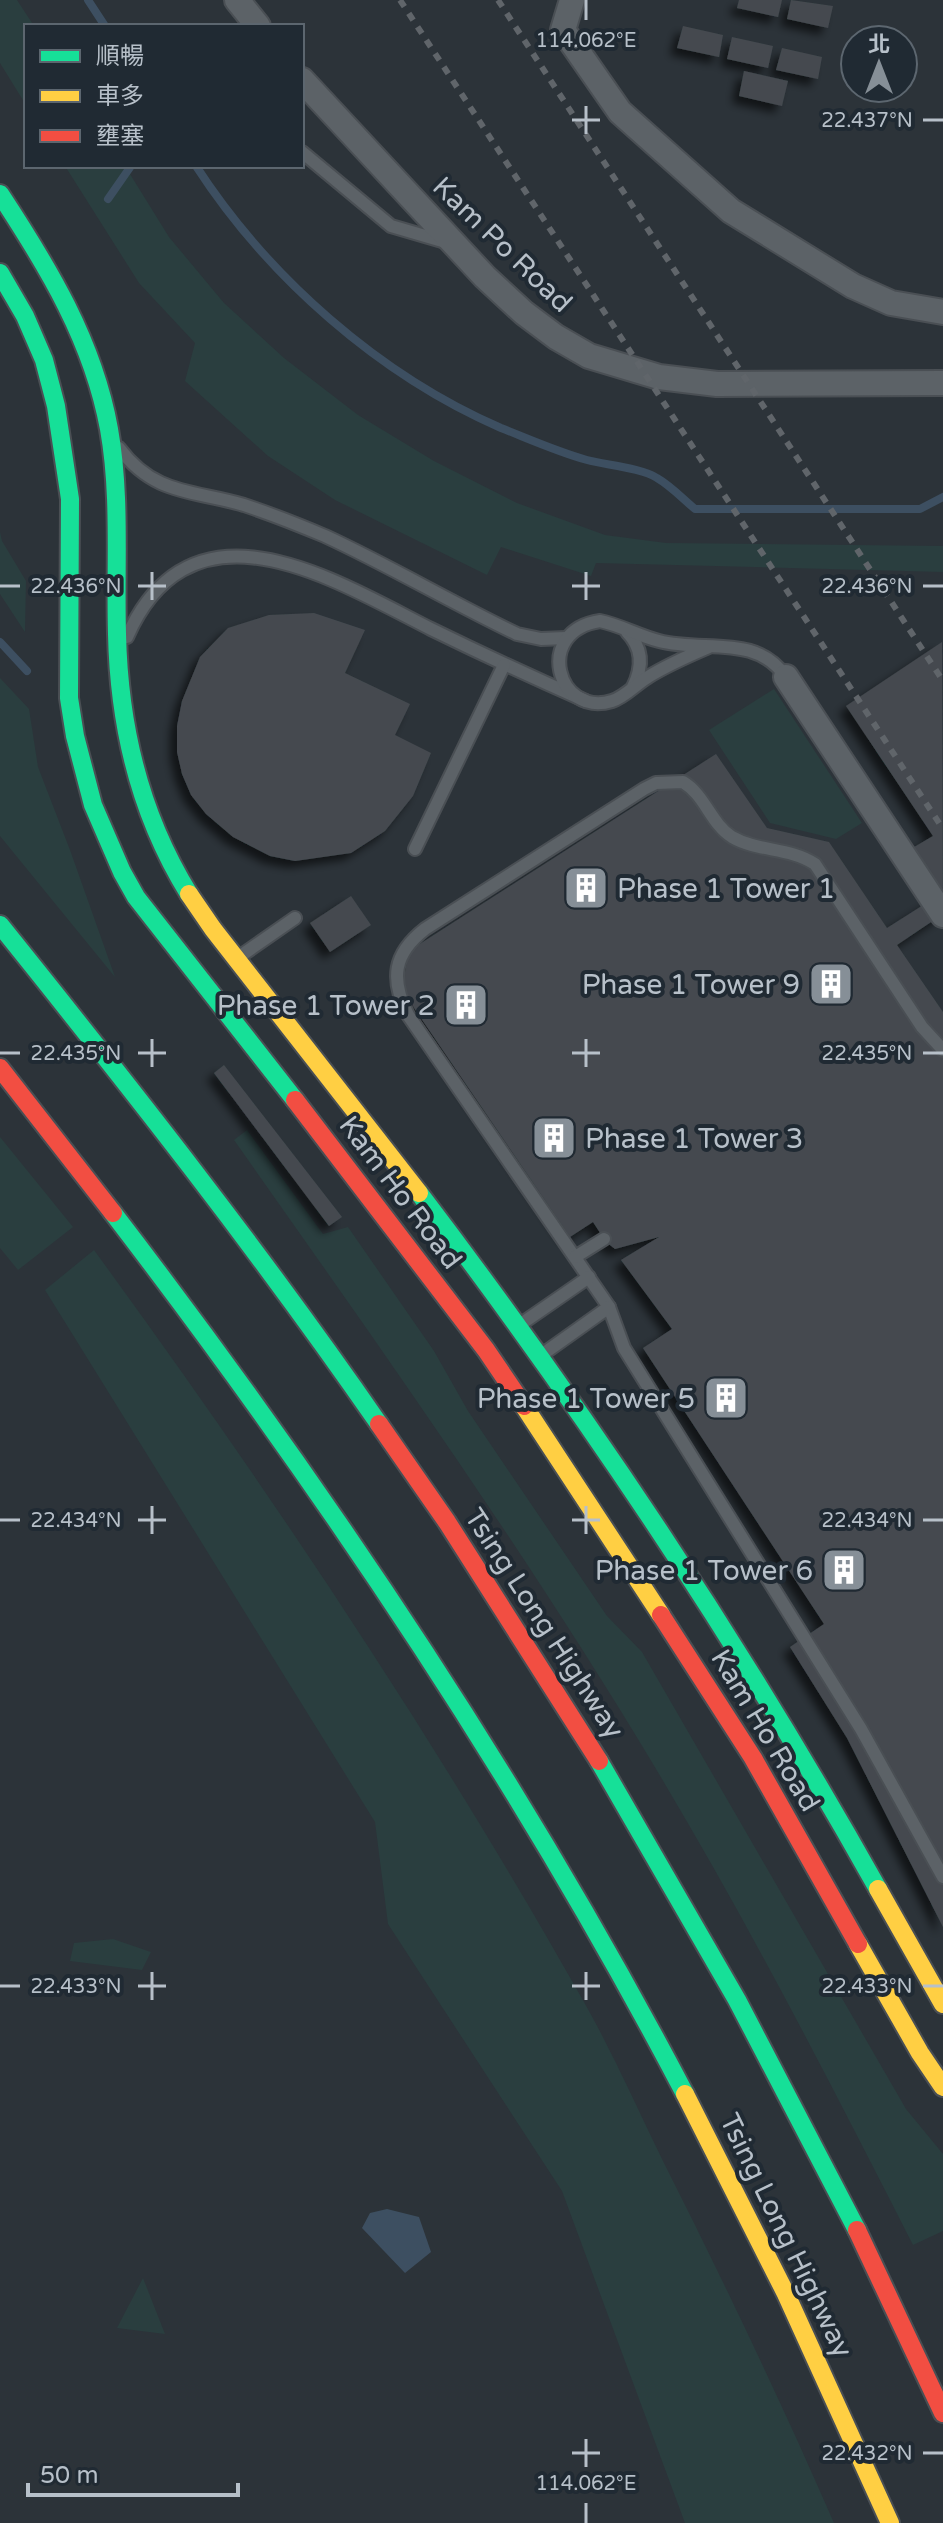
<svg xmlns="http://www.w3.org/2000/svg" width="943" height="2523" viewBox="0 0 943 2523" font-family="'Varela Round','Noto Sans TC',sans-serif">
<defs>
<filter id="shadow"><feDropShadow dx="-7" dy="7" stdDeviation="4" flood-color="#0009"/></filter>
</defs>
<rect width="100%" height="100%" fill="#2c3339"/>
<g fill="#2a3e3f">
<polygon points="0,0 17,0 34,26 26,26 26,105 0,63"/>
<polygon points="65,166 125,166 169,237 224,303 284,358 358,415 434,461 517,503 605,535 666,543 943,546 943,572 596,563 591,576 501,547 487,575 335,500 268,456 185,381 195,343 139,283"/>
<polygon points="0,532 2,541 26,581 25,632 0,594"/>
<polygon points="0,678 29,709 38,767 70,850 115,977 0,836"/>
<polygon points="774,689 862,823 836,839 770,823 709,730"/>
<path d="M247,1130L323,1234L348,1227L434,1351L468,1411L607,1616L642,1652L906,2109L943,2154V2231L913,2245C831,2084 749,1924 656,1769C526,1552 379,1346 234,1140Z"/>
<polygon points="0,1137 73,1227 18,1270 0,1248"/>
<path d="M94,1250C270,1491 437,1741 584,2002C613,2053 637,2108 663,2161C723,2280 781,2401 834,2523H685L562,2191L388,1924L375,1822L45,1290Z"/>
<polygon points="113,1939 151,1952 142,1970 70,1961 74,1943"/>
<polygon points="143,2278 165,2334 117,2328"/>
</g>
<polygon fill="#3d4f61" points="387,2209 419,2217 431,2252 405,2273 362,2228 370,2213"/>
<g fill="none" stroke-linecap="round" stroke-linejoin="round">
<g stroke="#3d4f61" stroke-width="8">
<polyline points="88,0 105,26"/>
<path d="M196,166C268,277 379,375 501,428C529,439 558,452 587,460C606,465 642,468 657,478C671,486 683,499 695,509H920L943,497"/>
<polyline points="108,199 131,166"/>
<polyline points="0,642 27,671"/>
</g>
</g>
<g fill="#444a4f" filter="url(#shadow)">
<polygon points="739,0 782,0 778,17 737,8"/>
<polygon points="791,0 833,6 828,28 787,19"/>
<polygon points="683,26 723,35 719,57 677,48"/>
<polygon points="732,37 773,46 768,68 727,59"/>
<polygon points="782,48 822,57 818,79 776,70"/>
<polygon points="744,71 788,81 782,106 739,96"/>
<polygon points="314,613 365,630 345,673 410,704 395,735 431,753 413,796 385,831 351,853 295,861 270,856 233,837 206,814 191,795 182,774 177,752 177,726 182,701 200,657 228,628 269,615"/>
<polygon points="942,642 943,914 897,945 943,1012 943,1927 847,1738 790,1647 824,1624 643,1348 672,1329 621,1260 659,1237 615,1249 606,1242 593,1222 570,1237 414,1008 406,992 404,978 407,961 415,947 716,754 767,828 829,842 887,928 939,895 909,850 933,836 846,706"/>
<polygon points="351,896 371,925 330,952 310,923"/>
<polygon points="224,1065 342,1217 329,1226 214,1073"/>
</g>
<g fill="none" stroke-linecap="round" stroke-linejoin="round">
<g stroke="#4a4f54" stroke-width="16">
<g id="lane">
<polyline points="302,152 391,226 449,243"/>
<path d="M119,448C155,496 194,490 244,505C271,514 299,525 325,536C390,566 452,603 517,634L541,639L566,638"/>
<path d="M627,632C643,648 643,667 633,687"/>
<path d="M127,637C192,490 334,580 431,629C482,654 534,678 586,701"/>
<path d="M709,647C688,656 667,665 648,677C636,684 625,697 612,701C557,718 533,631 600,621C620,625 639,636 659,641C705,653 755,633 786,677"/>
<polyline points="415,849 504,665"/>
<polyline points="239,957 295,918"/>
<path d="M943,1050L922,1027L815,864C789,847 758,852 732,837C711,824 705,795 683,782L656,783L644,789L425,929C393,954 390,979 408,1015L609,1307L624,1348L861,1729L943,1877"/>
<polyline points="575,1257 604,1239"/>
<polyline points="521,1324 589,1277"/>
<polyline points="543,1354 609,1307"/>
</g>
</g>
<g stroke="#4a4f54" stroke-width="28">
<g id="street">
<polyline points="237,0 258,26"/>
<polyline points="572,0 563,30 620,112 731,211 853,286 891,303 943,312"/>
<polyline points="302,80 485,277 524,313 556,337 589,356 659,377 717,384 943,383"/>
<polyline points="786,677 943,915"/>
</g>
</g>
<g stroke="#4a4f54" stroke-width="22">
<g id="fast">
<path d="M0,194C48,267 93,341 109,429C121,496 115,566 117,634C119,726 140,815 189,894"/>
<polyline points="0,273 25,316 44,360 56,406 70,499 69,698 75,736 93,805 122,872 136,897 295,1100"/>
<path d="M0,925C131,1088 260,1252 379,1424"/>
<path d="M419,1193C587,1414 742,1646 878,1889"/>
<path d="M113,1213C326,1491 522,1783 685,2094"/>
<polyline points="599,1761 737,2000 857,2230"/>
</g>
</g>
<g stroke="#4a4f54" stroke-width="22">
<g id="slow">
<polyline points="189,894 213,929 419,1193"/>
<polyline points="524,1406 661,1615"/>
<polyline points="878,1889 943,2004"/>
<polyline points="858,1944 920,2053 943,2087"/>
<polyline points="685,2094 786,2294 890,2523"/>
</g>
</g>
<g stroke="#4a4f54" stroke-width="22">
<g id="jam">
<polyline points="0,1068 113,1213"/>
<polyline points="295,1100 486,1350 524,1406"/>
<polyline points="379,1424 447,1522 599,1761"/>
<polyline points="661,1615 753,1758 858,1944"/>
<polyline points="857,2230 943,2413"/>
</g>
</g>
<use href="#lane" stroke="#5c6267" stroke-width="12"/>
<use href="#street" stroke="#5c6267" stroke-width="24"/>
<use href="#fast" stroke="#16e098" stroke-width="18"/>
<use href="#slow" stroke="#ffcf43" stroke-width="18"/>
<use href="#jam" stroke="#f24e42" stroke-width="18"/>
<g stroke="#60656a" stroke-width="6" stroke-dasharray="8 8" stroke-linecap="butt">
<polyline points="400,0 943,829"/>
<polyline points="498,0 943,681"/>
</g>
</g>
<path fill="none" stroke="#b7c0c9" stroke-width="3" d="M586,0V20M586,106V134M572,120H600M923,120H943M152,572V600M586,572V600M0,586H20M138,586H166M572,586H600M923,586H943M152,1039V1067M586,1039V1067M0,1053H20M138,1053H166M572,1053H600M923,1053H943M152,1506V1534M586,1506V1534M0,1520H20M138,1520H166M572,1520H600M923,1520H943M152,1972V2000M586,1972V2000M0,1986H20M138,1986H166M572,1986H600M923,1986H943M586,2439V2467M572,2453H600M923,2453H943M586,2503V2523"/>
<defs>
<g id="building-square" transform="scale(2.3)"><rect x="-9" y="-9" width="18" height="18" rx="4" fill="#868f97" stroke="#202a33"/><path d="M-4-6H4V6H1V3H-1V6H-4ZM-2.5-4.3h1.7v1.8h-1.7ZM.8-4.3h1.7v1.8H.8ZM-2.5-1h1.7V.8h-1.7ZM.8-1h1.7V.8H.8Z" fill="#fff"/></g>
</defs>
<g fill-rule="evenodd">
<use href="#building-square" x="586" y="888"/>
<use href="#building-square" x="831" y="984"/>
<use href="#building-square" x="466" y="1005"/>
<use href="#building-square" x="554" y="1138"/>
<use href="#building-square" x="726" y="1398"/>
<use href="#building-square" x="844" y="1570"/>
</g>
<g text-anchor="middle" stroke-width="8" stroke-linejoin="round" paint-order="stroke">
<g font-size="28" fill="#b7c0c9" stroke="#202a33">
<text transform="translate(503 244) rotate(44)" y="10">Kam Po Road</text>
<text transform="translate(401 1192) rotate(53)" y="10">Kam Ho Road</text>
<text transform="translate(545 1623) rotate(57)" y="10">Tsing Long Highway</text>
<text transform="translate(766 1730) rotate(59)" y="10">Kam Ho Road</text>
<text transform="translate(787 2235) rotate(64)" y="10">Tsing Long Highway</text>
</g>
<g font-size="28" fill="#b7c0c9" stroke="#202a33" text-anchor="end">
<text x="617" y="898" text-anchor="start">Phase 1 Tower 1</text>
<text x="800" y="994">Phase 1 Tower 9</text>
<text x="435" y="1015">Phase 1 Tower 2</text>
<text x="585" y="1148" text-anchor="start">Phase 1 Tower 3</text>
<text x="695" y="1408">Phase 1 Tower 5</text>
<text x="813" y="1580">Phase 1 Tower 6</text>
</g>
</g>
<g font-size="20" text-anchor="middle" fill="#b7c0c9" stroke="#202a33" stroke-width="8" stroke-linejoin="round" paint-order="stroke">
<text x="586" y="47">114.062°E</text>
<text x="867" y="127">22.437°N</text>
<text x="76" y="593">22.436°N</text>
<text x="867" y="593">22.436°N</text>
<text x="76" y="1060">22.435°N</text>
<text x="867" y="1060">22.435°N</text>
<text x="76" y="1527">22.434°N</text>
<text x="867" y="1527">22.434°N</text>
<text x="76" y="1993">22.433°N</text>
<text x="867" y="1993">22.433°N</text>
<text x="867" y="2460">22.432°N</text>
<text x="586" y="2490">114.062°E</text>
</g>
<rect x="24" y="24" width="280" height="144" fill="#202a33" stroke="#5c666f" stroke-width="2"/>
<rect x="40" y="50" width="40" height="12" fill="#16e098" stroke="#5c666f" stroke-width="2"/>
<text x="96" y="64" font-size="24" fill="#b7c0c9">順暢</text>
<rect x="40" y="90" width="40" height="12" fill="#ffcf43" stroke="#5c666f" stroke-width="2"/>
<text x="96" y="104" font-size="24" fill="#b7c0c9">車多</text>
<rect x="40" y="130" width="40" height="12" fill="#f24e42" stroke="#5c666f" stroke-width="2"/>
<text x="96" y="144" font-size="24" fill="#b7c0c9">壅塞</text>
<g transform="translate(879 64)"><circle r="38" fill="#202a33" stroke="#5c666f" stroke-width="2"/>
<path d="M0-6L14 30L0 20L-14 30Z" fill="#868f97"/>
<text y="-12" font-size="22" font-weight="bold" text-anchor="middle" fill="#b7c0c9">北</text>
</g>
<path d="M28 2483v12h210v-12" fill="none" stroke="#b7c0c9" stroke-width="4"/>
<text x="40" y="2483" font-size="24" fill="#b7c0c9" stroke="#202a33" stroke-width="6" paint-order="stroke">50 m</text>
</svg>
